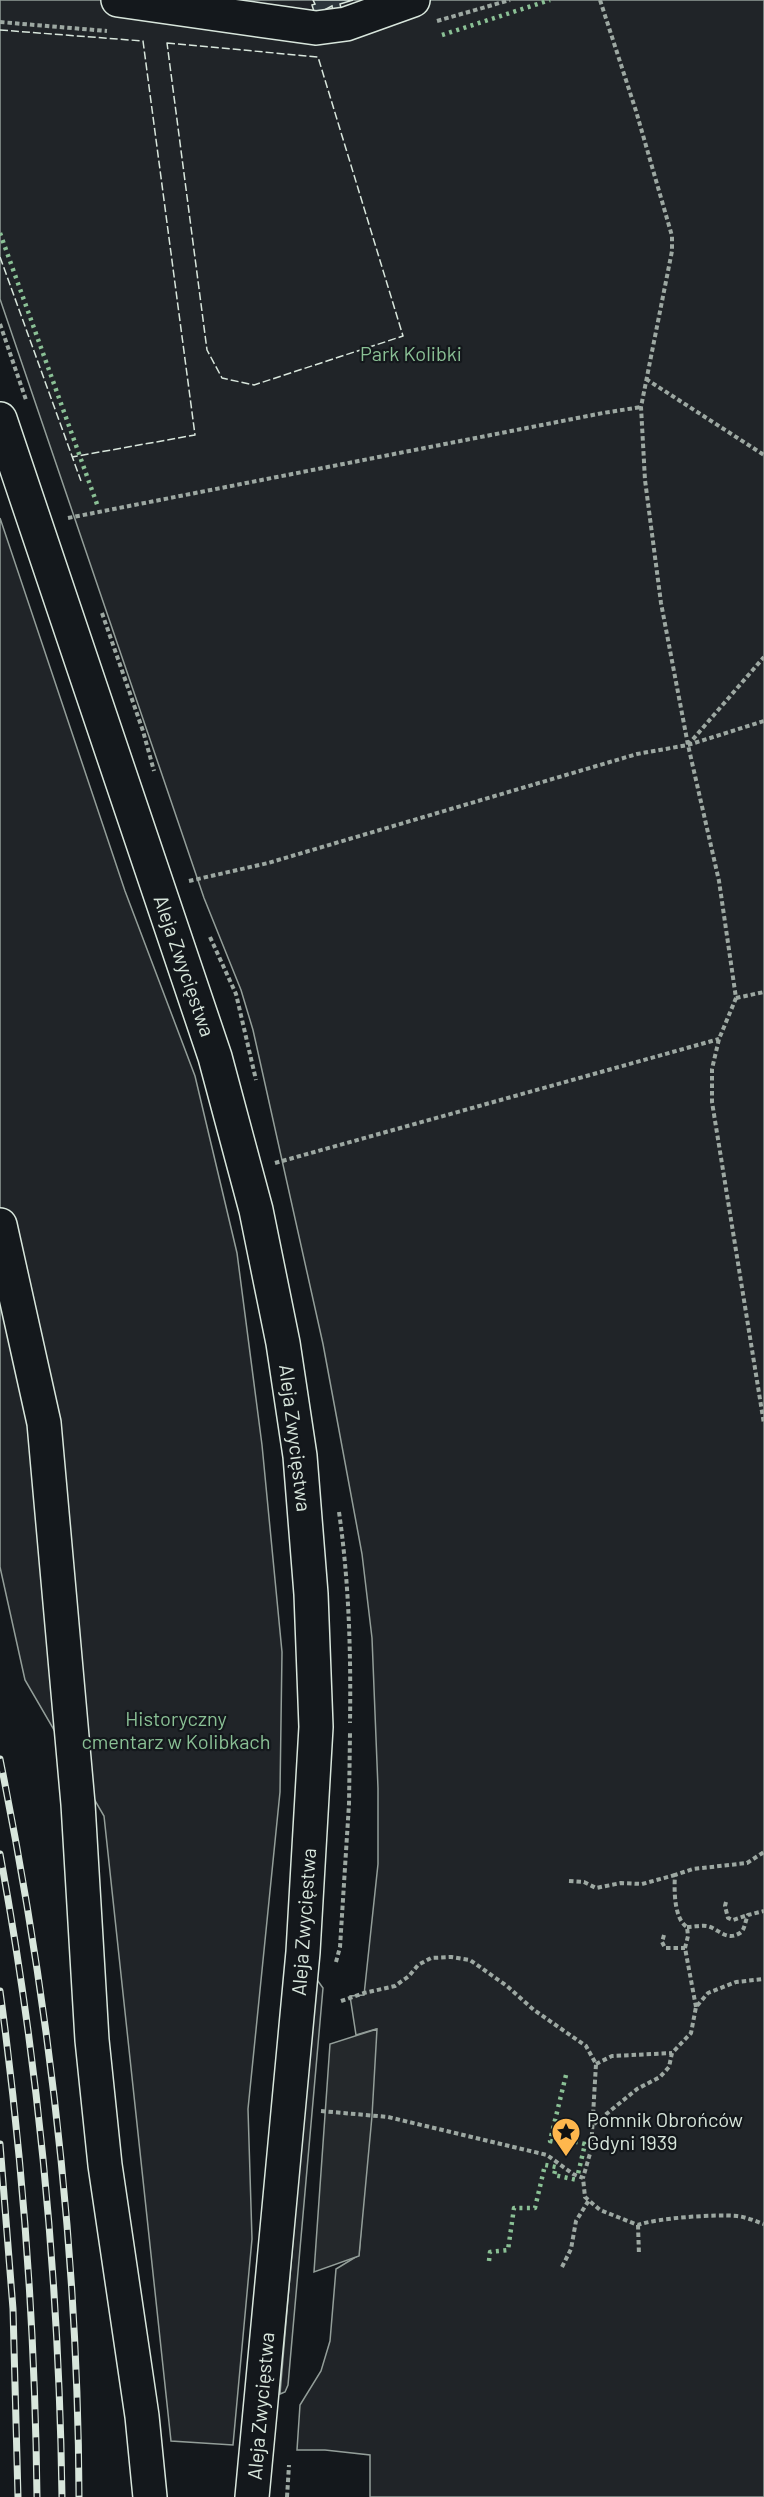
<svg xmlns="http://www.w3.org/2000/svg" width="764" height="2497" viewBox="0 0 764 2497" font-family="Barlow,sans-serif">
<rect width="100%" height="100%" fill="#14181c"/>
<g fill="#202428" stroke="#939e99" stroke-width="1.5">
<polygon points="0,0 764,0 764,2497 370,2497 370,2455 325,2450 297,2450 300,2405 321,2371 330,2341 336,2269 359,2255 376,2029 356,2035 350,1996 364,1995 378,1864 378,1788 372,1638 362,1554 323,1344 253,1030 241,990 204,898 0,299"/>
<polygon points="0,518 125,891 195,1076 237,1253 262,1445 282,1652 280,1792 248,2109 252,2239 233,2445 171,2441 104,1816 25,1680 0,1567"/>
<polygon points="315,1977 323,1988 288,2385 285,2392 280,2394"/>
</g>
<polygon fill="#24282b" stroke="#939e99" stroke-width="1.5" points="377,2029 372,2116 359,2256 314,2272 330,2044"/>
<polygon fill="#2c363c" stroke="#d8e6dc" stroke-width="1.5" points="313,0 353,0 340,4 341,8 333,11 332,6 315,15 312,5 315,4"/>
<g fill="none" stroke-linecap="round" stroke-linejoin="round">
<g stroke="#d8e6dc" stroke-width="36">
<polyline id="minor" points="118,0 316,28 346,24 413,0"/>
</g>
<g stroke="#d8e6dc" stroke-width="36">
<g id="major">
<polyline points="0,419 215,1057 256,1210 283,1343 300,1456 311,1594 316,1727 303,1952 252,2497"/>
<polyline points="0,1225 44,1423 78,1804 92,2040 105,2165 142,2416 150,2497"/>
</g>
</g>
<g stroke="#9da8a2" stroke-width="4" stroke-dasharray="4.5 3" stroke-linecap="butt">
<polyline points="600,0 636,111 672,236 672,251 641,407 645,480 661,603 688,745 719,881 736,998 719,1039 712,1069 712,1102 764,1424"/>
<polyline points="437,21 510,0"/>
<polyline points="0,22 107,31"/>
<polyline points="0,324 26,400"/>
<polyline points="646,379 764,455"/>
<polyline points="68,518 603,413 641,407"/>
<polyline points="102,613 143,731 154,771"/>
<polyline points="688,745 764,657"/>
<polyline points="189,881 268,863 637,754 688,745 764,721"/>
<polyline points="210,937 236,994 256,1080"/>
<polyline points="736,998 764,992"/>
<polyline points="275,1163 719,1039"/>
<path d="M339,1512C349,1582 351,1652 350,1723"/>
<polyline points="569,1881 584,1882 596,1888 621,1883 642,1884 675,1875"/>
<polyline points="726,1902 725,1906 728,1918 733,1920 748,1915"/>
<path d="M687,1927C694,1927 701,1925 707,1926C718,1928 726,1942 740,1933C745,1930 745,1921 748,1915L764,1911"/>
<polyline points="664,1935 662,1942 665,1948 685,1948"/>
<polyline points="336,1962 340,1947 349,1804 350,1733"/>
<polyline points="341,2001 364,1993 395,1986 409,1976 418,1965 431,1958 451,1957 470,1960 507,1986 534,2010 586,2046 596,2064 591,2150 583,2178"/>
<path d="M696,2007L685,1948L688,1936L687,1927C674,1919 674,1890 675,1875L693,1869L747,1863L764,1852"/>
<polyline points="596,2064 612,2056 672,2053"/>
<path d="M321,2111L388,2117L547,2155L573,2174L583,2178L585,2197L600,2210L638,2225C657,2218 715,2214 737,2216C746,2217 755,2221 764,2224"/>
<polyline points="594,2124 637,2089 660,2077 669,2067 672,2053 691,2033 696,2007 708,1993 736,1982 764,1979"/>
<polyline points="638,2225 639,2255"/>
<polyline points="562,2267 571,2249 576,2221 589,2200"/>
<polyline points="287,2497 289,2465"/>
</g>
<use href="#minor" stroke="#14181c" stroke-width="33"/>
<use href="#major" stroke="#14181c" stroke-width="33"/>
<g stroke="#d8e6dc" stroke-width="7">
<g id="rail">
<path d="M0,1759C49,2002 78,2249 79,2497"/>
<path d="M0,1854C39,2066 59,2281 62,2497"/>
<path d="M0,1991C23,2159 35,2327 37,2497"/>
<polyline points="0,2144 13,2309 18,2497"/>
</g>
</g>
<use href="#rail" stroke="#14181c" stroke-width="4.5" stroke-dasharray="14" stroke-linecap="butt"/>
<g stroke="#8ac095" stroke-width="4.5" stroke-dasharray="3 4.5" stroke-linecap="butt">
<polyline points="442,35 550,0"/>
<polyline points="0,233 98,507"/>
<polyline points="566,2075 550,2141 559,2143 560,2138 585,2144 578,2174"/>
<polyline points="489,2261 490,2252 508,2250 514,2208 535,2208 545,2165 556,2167 554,2175 577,2180"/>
</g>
<g stroke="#d8e6dc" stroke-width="1.5" stroke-dasharray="8 3" stroke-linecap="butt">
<polyline points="0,30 143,41 195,435 72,457"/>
<polygon points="167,43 318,57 403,336 254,385 222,378 207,350"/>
<polyline points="0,257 81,481"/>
</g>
</g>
<defs>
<g id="sight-pin" transform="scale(1.5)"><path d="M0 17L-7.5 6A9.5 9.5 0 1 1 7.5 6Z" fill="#ffb74d" stroke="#14181c"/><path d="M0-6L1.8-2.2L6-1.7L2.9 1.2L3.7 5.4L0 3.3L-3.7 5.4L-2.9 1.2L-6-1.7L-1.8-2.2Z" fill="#111"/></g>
</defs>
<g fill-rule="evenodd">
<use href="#sight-pin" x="566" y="2132"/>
</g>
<g text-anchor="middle" stroke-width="4.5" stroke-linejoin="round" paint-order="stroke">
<g font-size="20" fill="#8ac095" stroke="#14181c">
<text x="411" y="361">Park Kolibki</text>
<text x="176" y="1726">Historyczny<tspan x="176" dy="23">cmentarz w Kolibkach</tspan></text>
</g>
<g font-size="20" fill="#d8e6dc" stroke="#14181c">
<text transform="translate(184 966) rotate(71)" y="7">Aleja Zwycięstwa</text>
<text transform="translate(295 1438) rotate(83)" y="7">Aleja Zwycięstwa</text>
<text transform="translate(304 1922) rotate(-86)" y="7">Aleja Zwycięstwa</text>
<text transform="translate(261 2406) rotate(-85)" y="7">Aleja Zwycięstwa</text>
</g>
<g font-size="20" fill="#d8e6dc" stroke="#14181c" text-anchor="start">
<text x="587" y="2127">Pomnik Obrońców<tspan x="587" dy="23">Gdyni 1939</tspan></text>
</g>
</g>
</svg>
